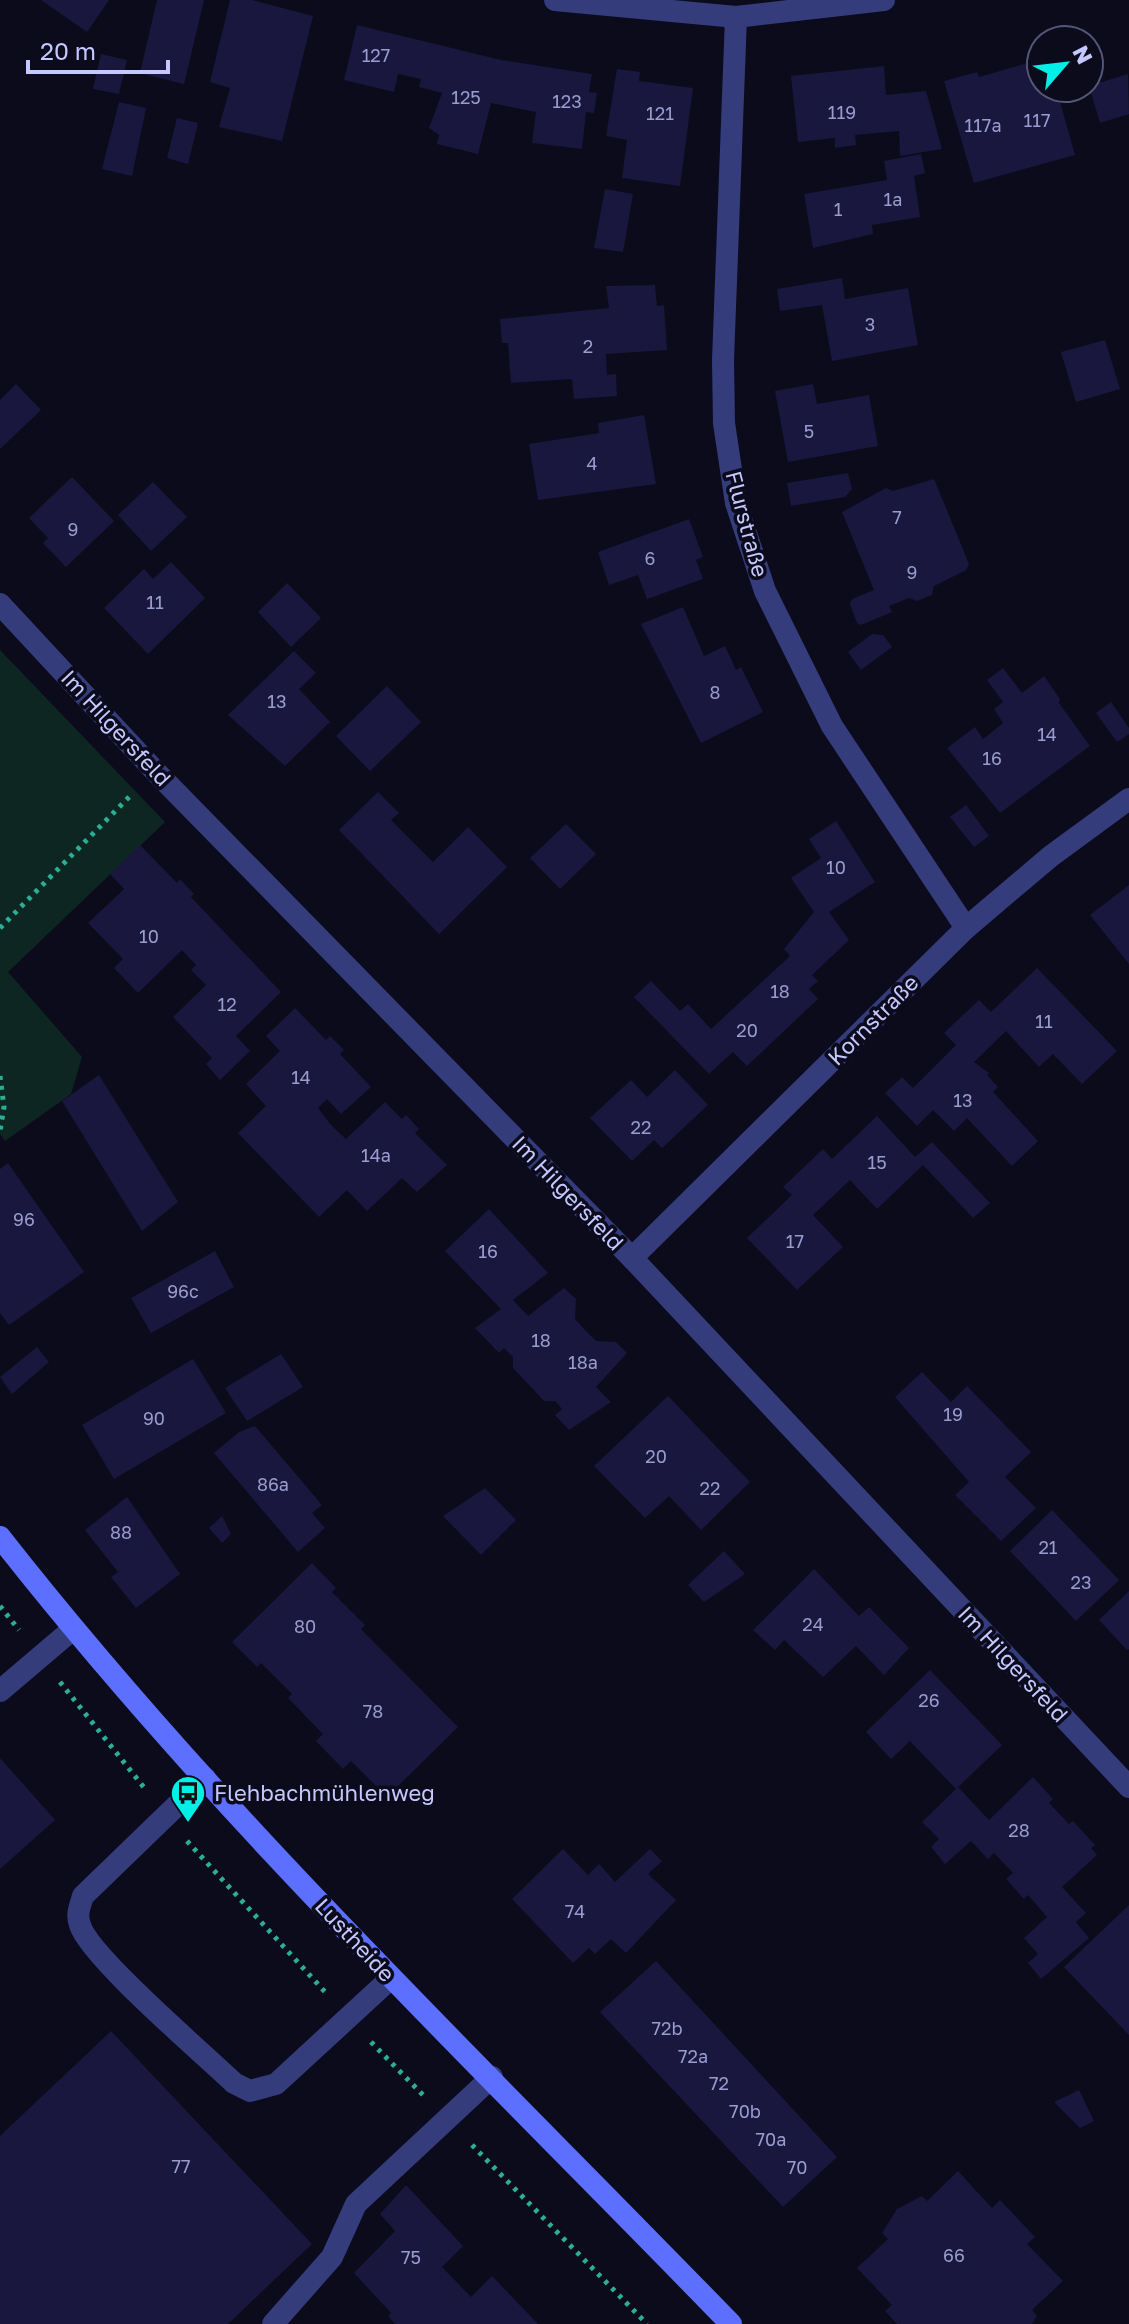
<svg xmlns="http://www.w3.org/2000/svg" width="1129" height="2324" viewBox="0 0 1129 2324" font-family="'Golos Text',sans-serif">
<rect width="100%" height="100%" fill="#0b0b1c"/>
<polygon fill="#0e2621" points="0,650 165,822 8,972 82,1057 71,1094 5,1141 0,1134"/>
<g fill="#19173d">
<polygon points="41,0 109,0 87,32"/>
<polygon points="157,0 204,0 184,84 140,73"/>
<polygon points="230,0 252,0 313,16 282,141 219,127 230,88 210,82"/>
<polygon points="357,25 501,60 592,74 589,92 597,93 594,113 586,112 582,149 532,143 536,112 491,103 478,154 437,144 439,135 429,128 442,93 419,87 421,79 398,74 394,92 344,80"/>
<polygon points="101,54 127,60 119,94 93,89"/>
<polygon points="1031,62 1032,66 1041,63 1041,88 1056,88 1075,155 974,183 944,81 977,72 979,77"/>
<polygon points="884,66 886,95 926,91 942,149 900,156 899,131 855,135 856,145 835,148 835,138 798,142 791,76"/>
<polygon points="617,69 640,72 639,81 693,88 680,186 622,178 627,140 606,136"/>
<polygon points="1128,74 1129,114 1100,123 1089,86"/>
<polygon points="119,102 146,108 132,176 102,169"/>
<polygon points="177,118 198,123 188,164 167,158"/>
<polygon points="921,154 925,173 914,176 920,217 872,225 873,234 813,248 804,194 887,180 884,161"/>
<polygon points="605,189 633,194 623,252 594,248"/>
<polygon points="842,278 845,299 908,288 918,345 832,361 822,305 780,311 777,289"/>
<polygon points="655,285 657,306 664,305 667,350 606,354 607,375 616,374 617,396 574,399 572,379 511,383 508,343 502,343 500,319 609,308 606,286"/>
<polygon points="1105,340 1120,389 1076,402 1061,352"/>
<polygon points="16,384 41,410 0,449 0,400"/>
<polygon points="813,384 817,404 869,395 878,446 788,462 775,391"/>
<polygon points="644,415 656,484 538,500 529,444 599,433 598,423"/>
<polygon points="848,473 852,489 845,497 791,506 787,483"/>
<polygon points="72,477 114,521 66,567 43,543 48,538 29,518"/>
<polygon points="934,479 969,564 966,570 934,586 932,595 917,601 909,598 889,606 892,612 861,625 857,623 850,604 852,599 874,590 842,512 886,488 893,491"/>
<polygon points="153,482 187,517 151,551 118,515"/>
<polygon points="689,519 703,557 696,560 703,579 647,599 638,575 609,585 598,552"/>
<polygon points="171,562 205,598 148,654 104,608 144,569 153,579"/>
<polygon points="287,583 321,618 291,647 258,612"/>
<polygon points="683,607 704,656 725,646 736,670 741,667 763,712 701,743 641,624"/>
<polygon points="872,634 883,635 892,647 861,670 848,652"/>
<polygon points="294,651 316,673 299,689 330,722 285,766 228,715"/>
<polygon points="1003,668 1022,693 1044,676 1060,699 1059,703 1090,746 1000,813 947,748 975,727 983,739 1003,723 994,709 1003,702 987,680"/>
<polygon points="387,686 421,722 370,771 336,736"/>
<polygon points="1111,702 1129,728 1129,734 1117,742 1096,713"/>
<polygon points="378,792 399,813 391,820 433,862 468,827 507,867 439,934 339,830"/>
<polygon points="966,805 989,836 974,847 950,817"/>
<polygon points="836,821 875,882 829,912 849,940 812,975 818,981 809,989 818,999 747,1066 733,1052 709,1074 634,997 651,981 680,1011 688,1004 711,1029 790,956 784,949 814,912 791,878 821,858 809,839"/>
<polygon points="566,824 596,854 560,889 530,858"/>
<polygon points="140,845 177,883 180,879 194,894 191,897 281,992 236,1036 250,1051 220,1080 206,1064 212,1058 173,1017 206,985 191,970 196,965 182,950 138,993 114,968 123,959 88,923 124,889 110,874"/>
<polygon points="1129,885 1129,964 1090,915"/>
<polygon points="1037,968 1117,1051 1082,1084 1053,1054 1039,1067 1006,1031 974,1062 989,1073 987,1075 998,1087 993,1092 1038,1141 1012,1166 967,1118 954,1131 933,1110 917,1126 885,1093 902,1077 913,1088 956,1045 944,1033 979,1000 991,1012"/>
<polygon points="295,1008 326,1040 330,1036 344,1050 340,1054 371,1087 341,1114 327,1099 318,1108 331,1125 346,1139 385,1102 402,1119 406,1115 419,1129 415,1133 447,1165 417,1192 402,1178 367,1211 347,1190 319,1217 238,1133 266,1106 246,1084 280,1051 266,1036"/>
<polygon points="675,1070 708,1105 662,1148 654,1140 632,1161 590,1118 631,1080 647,1097"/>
<polygon points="99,1075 178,1202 142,1231 62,1101"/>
<polygon points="877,1116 915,1157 932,1142 990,1203 973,1218 923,1165 877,1209 850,1180 813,1215 843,1247 797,1290 747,1238 792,1195 783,1187 823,1149 832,1159"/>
<polygon points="8,1163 84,1272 9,1325 0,1313 0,1169"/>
<polygon points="489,1209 548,1273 513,1300 528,1316 564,1288 576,1299 575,1319 585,1330 596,1341 616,1342 627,1353 596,1387 611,1402 569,1430 555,1415 562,1409 555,1401 544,1401 513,1368 513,1357 504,1348 499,1353 475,1328 501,1309 445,1251"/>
<polygon points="215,1251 234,1287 151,1333 131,1298"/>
<polygon points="37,1347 49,1362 12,1394 0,1377"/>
<polygon points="281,1354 303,1387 247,1421 225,1388"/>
<polygon points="193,1359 226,1413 114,1479 82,1425"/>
<polygon points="922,1372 951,1402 967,1386 1031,1452 1005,1477 1036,1508 1001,1541 955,1495 969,1482 895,1397"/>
<polygon points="668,1396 750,1482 701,1530 669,1496 645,1518 594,1466"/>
<polygon points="255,1426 322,1505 312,1513 325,1528 298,1552 214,1453 239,1432"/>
<polygon points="485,1488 516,1520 481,1555 443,1516"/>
<polygon points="127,1497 180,1574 136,1608 111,1577 118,1572 85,1530"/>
<polygon points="1052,1510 1119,1580 1076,1621 1010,1551"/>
<polygon points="222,1516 231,1534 222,1543 209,1528"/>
<polygon points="724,1551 745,1574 704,1602 688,1585"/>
<polygon points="312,1563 336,1588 332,1592 365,1625 361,1629 458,1727 387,1797 351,1761 343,1769 316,1741 323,1734 288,1698 292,1694 261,1663 257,1667 232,1642"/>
<polygon points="814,1569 859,1616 869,1607 909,1648 884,1675 856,1646 823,1677 784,1640 775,1650 753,1630"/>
<polygon points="1129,1591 1129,1649 1127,1650 1099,1620"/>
<polygon points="930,1670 1002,1745 956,1789 910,1741 891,1759 866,1732"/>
<polygon points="0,1758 55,1820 0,1869"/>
<polygon points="1033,1777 1053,1799 1049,1803 1069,1824 1073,1821 1095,1845 1091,1848 1097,1855 1062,1887 1086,1913 1076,1922 1089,1938 1041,1979 1028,1963 1038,1954 1024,1938 1047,1917 1028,1895 1024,1899 1006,1879 1013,1873 994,1853 988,1859 971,1841 945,1864 931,1847 939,1839 922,1822 958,1787 989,1820"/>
<polygon points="563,1849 588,1875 599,1864 615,1882 650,1849 662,1861 648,1874 676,1900 626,1953 611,1939 595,1954 589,1948 573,1963 512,1899"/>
<polygon points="1129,1905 1129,2035 1064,1967"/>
<polygon points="656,1961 837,2157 783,2207 600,2012"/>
<polygon points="111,2031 312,2244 228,2324 0,2324 0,2136"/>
<polygon points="1079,2090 1094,2121 1080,2128 1054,2102"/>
<polygon points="958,2171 992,2208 1000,2200 1035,2237 1027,2244 1063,2281 1032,2310 1037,2316 1032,2324 897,2324 885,2311 892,2305 857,2268 888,2239 882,2233 897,2209 922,2196 927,2201"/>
<polygon points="406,2185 463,2246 442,2267 471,2297 492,2276 538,2324 395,2324 388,2316 391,2313 354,2273 395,2231 380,2214"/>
</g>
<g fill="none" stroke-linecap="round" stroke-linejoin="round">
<g stroke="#2bae94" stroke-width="5" stroke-dasharray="4 6" stroke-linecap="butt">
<polyline points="0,928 132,794"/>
<polyline points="0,1076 4,1107 0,1131"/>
<polyline points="0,1606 19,1630"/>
<polyline points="60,1682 146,1790"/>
<polyline points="187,1841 326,1993"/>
<polyline points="371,2042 423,2095"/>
<polyline points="472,2145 647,2324"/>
</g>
<g stroke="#353c7c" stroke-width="22">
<polyline points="0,1691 73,1629"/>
<path d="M205,1778L83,1896C80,1906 76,1914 80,1925C89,1956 205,2055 234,2083L250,2091L276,2084L390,1979"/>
<polyline points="273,2324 332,2257 356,2204 492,2077"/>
</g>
<g stroke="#353c7c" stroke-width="22">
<polyline points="736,17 723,360 724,423 736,503 765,591 832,726 966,928"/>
<polyline points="0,604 155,771 632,1258 1129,1787"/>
<polyline points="632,1258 966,928 1051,856 1129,799"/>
</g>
<polyline stroke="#353c7c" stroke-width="22" points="555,0 736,17 884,0"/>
<path stroke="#5c6fff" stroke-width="22" d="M0,1537C221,1819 482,2067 731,2324"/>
</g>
<defs>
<g id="bus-pin" transform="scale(1.8)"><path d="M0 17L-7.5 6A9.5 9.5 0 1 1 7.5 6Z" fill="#00f0e7" stroke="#0b0b1c"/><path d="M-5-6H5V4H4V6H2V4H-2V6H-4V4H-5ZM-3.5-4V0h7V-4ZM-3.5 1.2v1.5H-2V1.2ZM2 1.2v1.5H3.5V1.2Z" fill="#111"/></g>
</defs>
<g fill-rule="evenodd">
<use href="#bus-pin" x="188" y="1793"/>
</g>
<g text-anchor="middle" stroke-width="7" stroke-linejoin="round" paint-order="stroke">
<g font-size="18" fill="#9a9bce">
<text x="376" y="62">127</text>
<text x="466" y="104">125</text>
<text x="567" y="108">123</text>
<text x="842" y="119">119</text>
<text x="660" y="120">121</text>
<text x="1037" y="127">117</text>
<text x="983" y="132">117a</text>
<text x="893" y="206">1a</text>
<text x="838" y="216">1</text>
<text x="870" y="331">3</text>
<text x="588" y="353">2</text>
<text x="809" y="438">5</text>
<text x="592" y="470">4</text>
<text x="897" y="524">7</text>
<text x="73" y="536">9</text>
<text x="650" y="565">6</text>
<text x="912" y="579">9</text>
<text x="155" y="609">11</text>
<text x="715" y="699">8</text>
<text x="277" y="708">13</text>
<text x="1047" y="741">14</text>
<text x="992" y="765">16</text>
<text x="836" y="874">10</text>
<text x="149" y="943">10</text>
<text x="780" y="998">18</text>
<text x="227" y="1011">12</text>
<text x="1044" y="1028">11</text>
<text x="747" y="1037">20</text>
<text x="301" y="1084">14</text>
<text x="963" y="1107">13</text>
<text x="641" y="1134">22</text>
<text x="376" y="1162">14a</text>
<text x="877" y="1169">15</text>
<text x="24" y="1226">96</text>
<text x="795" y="1248">17</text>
<text x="488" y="1258">16</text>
<text x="183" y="1298">96c</text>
<text x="541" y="1347">18</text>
<text x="583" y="1369">18a</text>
<text x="953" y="1421">19</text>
<text x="154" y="1425">90</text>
<text x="656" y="1463">20</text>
<text x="273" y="1491">86a</text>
<text x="710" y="1495">22</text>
<text x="121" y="1539">88</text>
<text x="1048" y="1554">21</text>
<text x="1081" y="1589">23</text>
<text x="813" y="1631">24</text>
<text x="305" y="1633">80</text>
<text x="929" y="1707">26</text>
<text x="373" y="1718">78</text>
<text x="1019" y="1837">28</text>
<text x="575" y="1918">74</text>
<text x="667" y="2035">72b</text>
<text x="693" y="2063">72a</text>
<text x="719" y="2090">72</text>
<text x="745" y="2118">70b</text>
<text x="771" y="2146">70a</text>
<text x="181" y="2173">77</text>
<text x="797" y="2174">70</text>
<text x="954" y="2262">66</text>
<text x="411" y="2264">75</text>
</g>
<g font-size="22" fill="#c5c7ff" stroke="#0b0b1c">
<text transform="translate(747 524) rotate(75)" y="8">Flurstraße</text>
<text transform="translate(116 728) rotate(47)" y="8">Im Hilgersfeld</text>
<text transform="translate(873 1020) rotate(-45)" y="8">Kornstraße</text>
<text transform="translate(568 1193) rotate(46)" y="8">Im Hilgersfeld</text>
<text transform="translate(1013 1664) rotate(47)" y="8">Im Hilgersfeld</text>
<text transform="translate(355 1940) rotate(47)" y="8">Lustheide</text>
</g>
<g font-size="22" fill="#c5c7ff" stroke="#0b0b1c" text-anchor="start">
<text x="214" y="1801">Flehbachmühlenweg</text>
</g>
</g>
<g transform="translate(1065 64) rotate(62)"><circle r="38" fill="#0b0b1c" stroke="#555677" stroke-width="2"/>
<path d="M0-6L14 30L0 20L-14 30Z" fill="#00f0e7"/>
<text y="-12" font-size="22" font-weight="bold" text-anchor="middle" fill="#c5c7ff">N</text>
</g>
<path d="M28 60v12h140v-12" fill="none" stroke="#c5c7ff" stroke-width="4"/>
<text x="40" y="60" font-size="24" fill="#c5c7ff" stroke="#0b0b1c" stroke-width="6" paint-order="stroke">20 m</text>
</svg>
